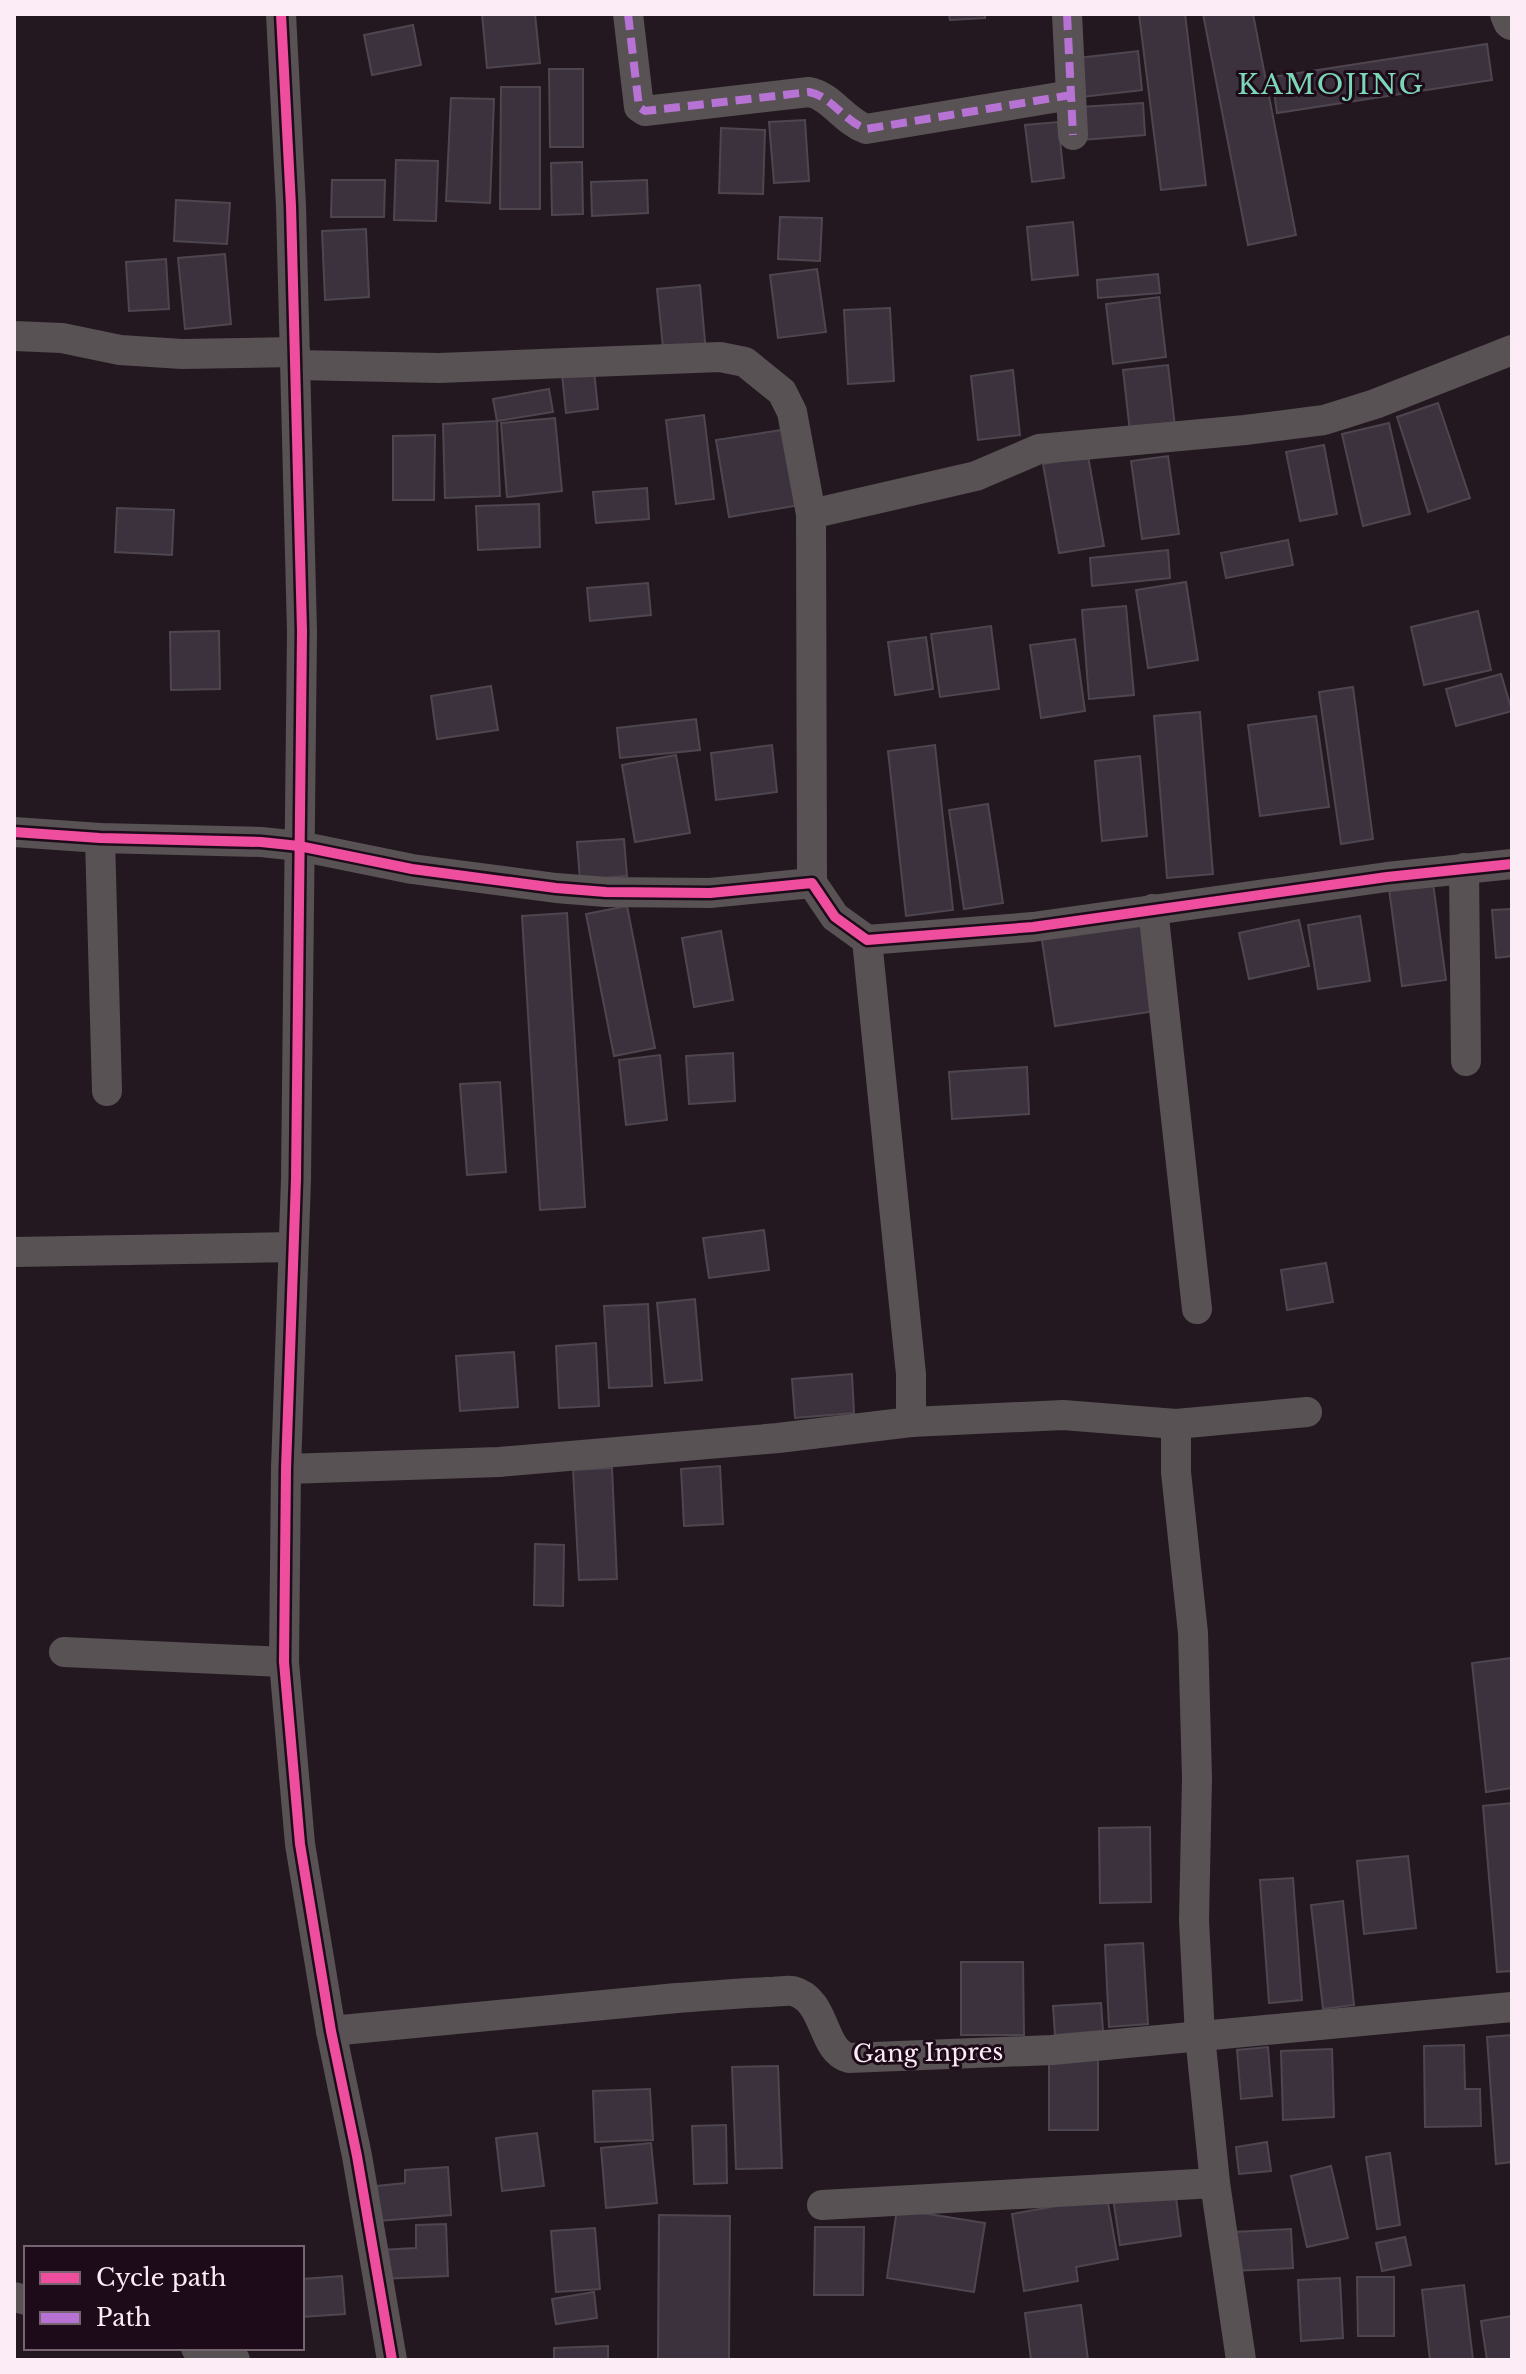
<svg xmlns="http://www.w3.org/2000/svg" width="1526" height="2374" viewBox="0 0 1526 2374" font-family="'Libre Baskerville',serif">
<rect width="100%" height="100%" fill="#241820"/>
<g fill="#3c323e" stroke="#4e464f" stroke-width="2">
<polygon points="482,14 535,14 540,63 487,68"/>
<polygon points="949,14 985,14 985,18 950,20"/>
<polygon points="1139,14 1185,14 1206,185 1161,190"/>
<polygon points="1203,14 1253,14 1296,235 1248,245"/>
<polygon points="413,25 421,65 372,75 364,35"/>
<polygon points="1487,44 1492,80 1277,113 1272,77"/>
<polygon points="1138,51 1142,90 1082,97 1078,58"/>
<polygon points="549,69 583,69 583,147 550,147"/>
<polygon points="501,87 540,87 540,209 500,209"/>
<polygon points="451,98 494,99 490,203 446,201"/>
<polygon points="1143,103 1145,135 1082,140 1080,107"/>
<polygon points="805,120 809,181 774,183 769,122"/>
<polygon points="1058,122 1064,178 1032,182 1025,125"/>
<polygon points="721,128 765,130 763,194 719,193"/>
<polygon points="396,160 438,161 436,221 394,220"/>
<polygon points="582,162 583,214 552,215 551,163"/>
<polygon points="332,180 385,180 384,217 331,217"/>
<polygon points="647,180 648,213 592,216 591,182"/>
<polygon points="176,200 230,203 227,244 174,241"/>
<polygon points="780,217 822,218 820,261 778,259"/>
<polygon points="1073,222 1078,275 1032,280 1027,227"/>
<polygon points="366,229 369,297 325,300 322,231"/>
<polygon points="225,254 231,324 185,329 178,258"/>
<polygon points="166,259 169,309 129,311 126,262"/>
<polygon points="817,269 826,332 778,338 770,275"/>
<polygon points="1158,274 1160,293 1098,298 1097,280"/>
<polygon points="700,285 706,353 664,357 657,289"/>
<polygon points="1159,297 1166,357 1113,364 1106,304"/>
<polygon points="890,308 894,381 848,384 844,310"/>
<polygon points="1168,365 1175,427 1130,432 1123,370"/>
<polygon points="594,370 598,409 566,413 562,374"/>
<polygon points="1013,370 1020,435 978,440 971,376"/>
<polygon points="549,389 553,412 497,421 493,399"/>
<polygon points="1438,403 1470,498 1428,512 1397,417"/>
<polygon points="704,415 714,499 676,504 666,420"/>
<polygon points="555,418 562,491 507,497 501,423"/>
<polygon points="497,421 500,496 445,498 443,424"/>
<polygon points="1389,423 1410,514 1363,526 1342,434"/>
<polygon points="788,429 800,505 729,517 716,440"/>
<polygon points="435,435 434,500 393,500 393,436"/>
<polygon points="1324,445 1337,514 1300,521 1286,452"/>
<polygon points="1088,456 1104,546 1059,553 1043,464"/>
<polygon points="1168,456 1179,534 1142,539 1131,461"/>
<polygon points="647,488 649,519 596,523 593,492"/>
<polygon points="539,504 540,547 478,550 476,506"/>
<polygon points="117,508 174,510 172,555 115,552"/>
<polygon points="1288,540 1293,565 1226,578 1221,553"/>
<polygon points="1168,550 1170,578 1092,586 1090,558"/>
<polygon points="1186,582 1198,660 1148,668 1136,590"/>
<polygon points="648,583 651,615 590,621 587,588"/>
<polygon points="1126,606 1134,695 1089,699 1082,610"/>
<polygon points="1478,611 1491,670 1424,685 1411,627"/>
<polygon points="991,626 999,689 940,697 931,634"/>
<polygon points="219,631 220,689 171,690 170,632"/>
<polygon points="926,637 933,689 895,695 888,642"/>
<polygon points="1075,639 1085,711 1041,718 1030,645"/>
<polygon points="1501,674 1512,711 1456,726 1446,689"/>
<polygon points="491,686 498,730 437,739 431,696"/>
<polygon points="1353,687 1373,839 1341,844 1319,692"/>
<polygon points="1200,712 1213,874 1167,878 1154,716"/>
<polygon points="1316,716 1329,807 1260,816 1248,725"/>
<polygon points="696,719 700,750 620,758 617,728"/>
<polygon points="772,745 777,792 716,800 711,753"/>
<polygon points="935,745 953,910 906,916 888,751"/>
<polygon points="676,755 690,833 635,842 622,765"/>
<polygon points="1140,756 1147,836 1102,841 1095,761"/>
<polygon points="988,804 1003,903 964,909 949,810"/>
<polygon points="624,839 627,876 580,880 577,842"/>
<polygon points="1433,883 1446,980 1402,986 1389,889"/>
<polygon points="627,906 655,1048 614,1056 586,914"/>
<polygon points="1512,909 1512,956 1496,958 1492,910"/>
<polygon points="567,913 585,1207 540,1210 522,916"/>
<polygon points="1360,916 1370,981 1318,989 1308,925"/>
<polygon points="1141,918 1156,1011 1055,1026 1041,934"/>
<polygon points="1299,920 1309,966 1249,979 1239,933"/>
<polygon points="721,931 733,1000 694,1007 682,938"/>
<polygon points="733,1053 735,1101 689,1104 686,1056"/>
<polygon points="660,1055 667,1120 626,1125 619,1060"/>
<polygon points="1027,1067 1029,1114 952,1119 949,1072"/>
<polygon points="500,1082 506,1172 467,1175 460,1084"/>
<polygon points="764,1230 769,1270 709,1278 703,1238"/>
<polygon points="1326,1263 1333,1302 1287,1310 1281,1270"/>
<polygon points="695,1299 702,1380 665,1383 657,1303"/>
<polygon points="648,1304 652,1386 609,1388 604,1306"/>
<polygon points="596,1343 599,1406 559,1408 556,1346"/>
<polygon points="514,1352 518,1407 460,1411 456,1356"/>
<polygon points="852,1374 854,1413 795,1418 792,1379"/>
<polygon points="720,1466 723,1524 684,1526 681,1469"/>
<polygon points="612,1468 617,1579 579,1580 573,1470"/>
<polygon points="535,1544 564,1545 563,1606 534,1605"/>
<polygon points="1512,1658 1512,1788 1486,1792 1472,1663"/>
<polygon points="1512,1803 1512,1971 1497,1972 1483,1806"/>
<polygon points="1150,1827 1151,1902 1100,1903 1099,1828"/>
<polygon points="1408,1856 1416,1928 1364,1934 1357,1861"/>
<polygon points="1293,1878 1302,2000 1269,2003 1260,1880"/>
<polygon points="1343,1901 1354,2005 1323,2009 1311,1905"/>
<polygon points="1143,1943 1148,2024 1109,2027 1105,1945"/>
<polygon points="961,1962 1023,1962 1024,2035 961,2035"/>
<polygon points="1101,2003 1103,2031 1055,2035 1053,2006"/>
<polygon points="1512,2035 1512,2162 1496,2164 1487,2037"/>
<polygon points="1464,2045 1465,2089 1480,2089 1481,2126 1425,2127 1424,2046"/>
<polygon points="1268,2047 1272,2096 1241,2099 1237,2050"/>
<polygon points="1332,2049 1334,2117 1283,2120 1281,2051"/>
<rect x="1049" y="2056" width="49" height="74"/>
<polygon points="778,2066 782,2168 736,2169 732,2067"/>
<polygon points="650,2089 653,2140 595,2142 593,2091"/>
<polygon points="726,2125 727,2183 694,2184 692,2126"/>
<polygon points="537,2133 544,2186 502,2191 496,2138"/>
<polygon points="1267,2142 1271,2171 1239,2174 1236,2147"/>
<polygon points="651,2143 657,2203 606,2208 601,2148"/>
<polygon points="1390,2153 1400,2225 1377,2229 1366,2157"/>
<polygon points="1331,2166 1348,2238 1307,2247 1291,2176"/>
<polygon points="448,2167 451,2215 379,2221 377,2186 405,2183 405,2170"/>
<polygon points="1175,2190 1181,2236 1120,2245 1113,2198"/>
<polygon points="1107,2197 1118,2259 1076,2267 1078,2281 1024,2291 1012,2214"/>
<polygon points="897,2209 985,2223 974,2292 887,2278"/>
<polygon points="659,2215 730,2216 729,2360 658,2360"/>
<polygon points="446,2224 448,2276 380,2279 380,2250 416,2248 416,2225"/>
<polygon points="815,2227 864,2227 863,2295 814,2295"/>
<polygon points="595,2228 600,2289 556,2292 551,2231"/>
<polygon points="1291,2229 1293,2268 1235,2271 1233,2232"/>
<polygon points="1405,2237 1411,2265 1382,2271 1376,2243"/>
<polygon points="342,2276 345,2314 302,2317 302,2279"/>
<polygon points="1357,2277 1394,2277 1394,2336 1358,2336"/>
<polygon points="1340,2278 1343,2338 1301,2341 1298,2280"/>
<polygon points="1464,2285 1473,2360 1430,2360 1422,2290"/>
<polygon points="594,2292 597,2318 556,2324 552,2299"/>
<polygon points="1081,2305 1088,2360 1031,2360 1025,2313"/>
<polygon points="1512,2316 1512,2360 1487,2360 1481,2321"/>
<polygon points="608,2346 608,2360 554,2360 554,2348"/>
</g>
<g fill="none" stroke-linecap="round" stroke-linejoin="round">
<g stroke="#585254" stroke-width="30">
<polyline points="281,14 291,206 302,631 296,1179 286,1469 284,1662 300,1844 331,2031 357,2156 392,2360"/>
<path d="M628,14L639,107L645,111L809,92C831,96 844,121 866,129L1071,95"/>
<polyline points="1067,14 1073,135"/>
<polyline points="14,336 62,338 120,350 182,354 295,352"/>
<polyline points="296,365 439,368 720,357 745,362 782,392 792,412 811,514"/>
<polyline points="14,832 100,838 261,842 299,846 412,869 556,888 606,892 710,893 812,883 835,917 867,940 1033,927 1387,877 1512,864"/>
<polyline points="100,838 107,1091"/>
<polyline points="1464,868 1466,1061"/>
<polyline points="812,883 811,514 976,476 1039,449 1245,430 1324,420 1375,404 1512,350"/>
<polyline points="1153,909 1197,1309"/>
<polyline points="14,1252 293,1247"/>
<polyline points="911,1422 1063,1415 1176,1424 1176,1472 1193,1633 1197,1778 1194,1920 1200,2036 1215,2183 1241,2360"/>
<polyline points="1176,1424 1307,1412"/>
<polyline points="286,1469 499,1462 778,1438 911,1422 911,1374 867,940"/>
<polyline points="64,1652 284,1662"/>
<path d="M331,2031C446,2020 561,2008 677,1998C708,1996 738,1993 768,1992C776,1992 786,1990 793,1991C827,2000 821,2051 849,2058L1052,2050L1512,2007"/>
<polyline points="822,2205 1215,2183"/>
<polyline points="14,2297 26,2300"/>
<polyline points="196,2348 235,2360"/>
</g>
<polyline stroke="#585254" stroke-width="38" points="1509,14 1512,21"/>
<g stroke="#b673d3" stroke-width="8" stroke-dasharray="16 8" stroke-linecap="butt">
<path d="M628,14L639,107L645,111L809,92C831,96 844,121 866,129L1071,95"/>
<polyline points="1067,14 1073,135"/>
</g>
<g stroke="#1e0b19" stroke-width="15">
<g id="cycleway">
<polyline points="281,14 291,206 302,631 296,1179 286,1469 284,1662 300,1844 331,2031 357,2156 392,2360"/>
<polyline points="14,832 100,838 261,842 299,846 412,869 556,888 606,892 710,893 812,883 835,917 867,940 1033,927 1387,877 1512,864"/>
</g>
</g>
<use href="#cycleway" stroke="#ef4d9e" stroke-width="10"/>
</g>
<g text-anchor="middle" stroke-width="6" stroke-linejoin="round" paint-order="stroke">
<g font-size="24" fill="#fbecf6" stroke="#1e0b19">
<text transform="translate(928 2053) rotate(-1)" y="8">Gang Inpres</text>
</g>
<g font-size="28" letter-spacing="2" fill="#7bd7b6" stroke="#1e0b19">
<text x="1331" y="94">KAMOJING</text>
</g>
</g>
<rect width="1526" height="2374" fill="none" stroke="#fbecf6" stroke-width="32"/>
<rect x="24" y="2246" width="280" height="104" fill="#1e0b19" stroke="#766571" stroke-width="2"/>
<rect x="40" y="2272" width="40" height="12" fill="#ef4d9e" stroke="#766571" stroke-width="2"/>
<text x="96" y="2286" font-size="24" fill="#fbecf6">Cycle path</text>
<rect x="40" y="2312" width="40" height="12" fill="#b673d3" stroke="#766571" stroke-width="2"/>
<text x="96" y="2326" font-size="24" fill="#fbecf6">Path</text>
</svg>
